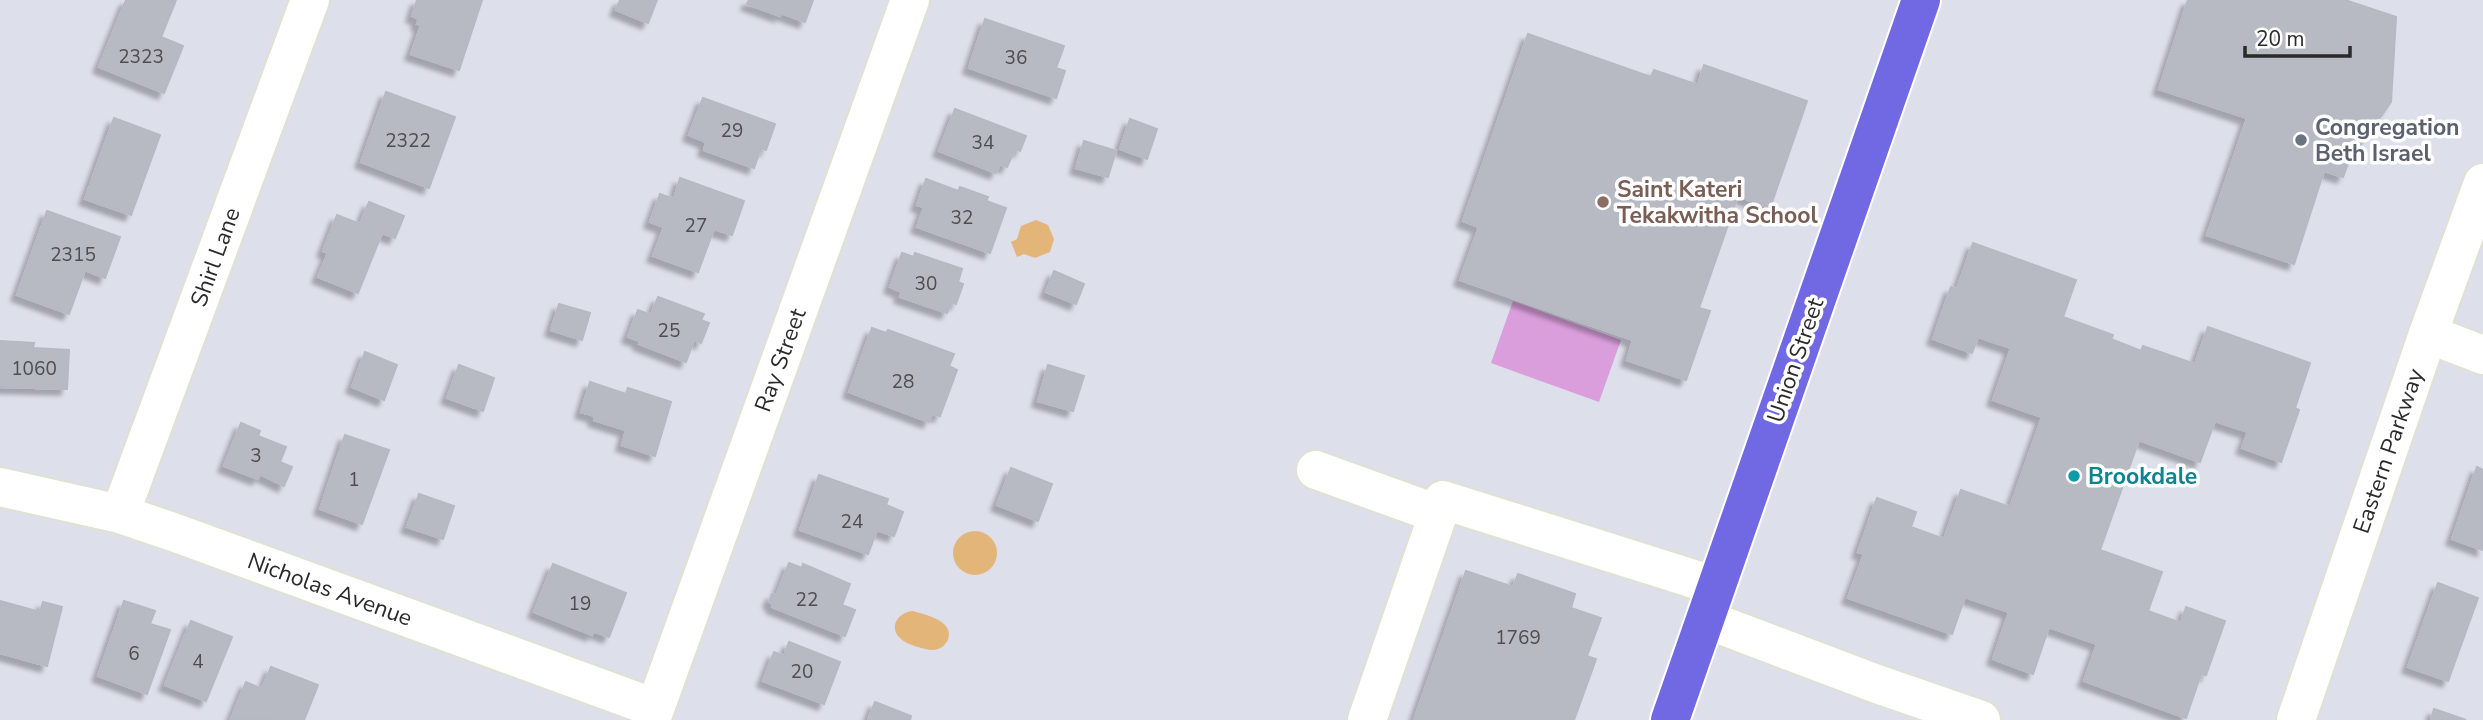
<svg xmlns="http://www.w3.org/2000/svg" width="2483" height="720" viewBox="0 0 2483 720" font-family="'Nunito Sans',sans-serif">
<defs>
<filter id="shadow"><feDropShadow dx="-6" dy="6" stdDeviation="2" flood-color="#0004"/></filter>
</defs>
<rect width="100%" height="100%" fill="#dddfeb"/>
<polygon fill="#da9edc" points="1513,301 1621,340 1599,402 1491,363"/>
<g fill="#e3b579">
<polygon points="1036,220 1048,225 1054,239 1050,252 1035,258 1024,254 1017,257 1011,242 1017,239 1021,226"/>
<circle cx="975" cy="553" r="22"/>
<path d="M913,611C923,614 936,617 944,624C955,634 946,651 931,650C923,649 905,644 900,638C888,626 899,612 913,611Z"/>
</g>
<g fill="#b8bac3" stroke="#b7b8c6" stroke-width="2" filter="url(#shadow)">
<polygon points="126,0 176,0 161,37 183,46 164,93 99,67"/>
<polygon points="417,0 482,0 459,70 411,54 421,25 417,24 419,19 412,16"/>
<polygon points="620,0 657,0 648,23 616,10"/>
<polygon points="749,0 813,0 805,22 781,13 780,16 747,4"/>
<polygon points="2188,0 2345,0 2396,17 2391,102 2348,163 2343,177 2324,171 2294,264 2207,235 2247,118 2159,89"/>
<polygon points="985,19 1064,46 1056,68 1065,71 1056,98 969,68"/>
<polygon points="1528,34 1651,77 1654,70 1698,85 1704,65 1807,101 1770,208 1738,196 1699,308 1710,311 1686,380 1627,360 1633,340 1460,280 1479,227 1463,221"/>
<polygon points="386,92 455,117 429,188 361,162"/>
<polygon points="703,98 775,124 766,150 761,148 754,168 704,150 706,142 689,135"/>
<polygon points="955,109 1026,136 1020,151 1015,149 1007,167 1000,164 996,173 939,151"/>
<polygon points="114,118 160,135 131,215 85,199"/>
<polygon points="1130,119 1157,129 1147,159 1120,149"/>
<polygon points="1084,141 1116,151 1108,177 1076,168"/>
<polygon points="680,178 744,201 732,235 714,229 698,272 653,256 664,227 650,222 660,194 674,199"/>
<polygon points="926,179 958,191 960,187 988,197 986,201 1006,208 990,253 917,227 924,207 917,205"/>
<polygon points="369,202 404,216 395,238 382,233 358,293 318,277 328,253 323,251 337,215 360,224"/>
<polygon points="47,211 120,237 105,278 85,270 69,314 17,295"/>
<polygon points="1973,243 2076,280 2063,317 2113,335 2111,339 2141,351 2143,346 2195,364 2208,327 2310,363 2295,408 2299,410 2281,462 2242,448 2248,432 2215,421 2200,462 2139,440 2100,550 2162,572 2148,611 2181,623 2186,607 2225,621 2206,675 2201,674 2186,718 2084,681 2097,644 2049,627 2033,674 1993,659 2009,612 1965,597 1952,634 1848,598 1864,554 1858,552 1877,498 1916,512 1911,527 1944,539 1961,490 2010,507 2042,417 1993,400 2011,348 1978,337 1972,353 1933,339 1951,287 1957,289"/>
<polygon points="902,253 914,257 915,253 962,269 958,282 963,284 956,304 951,302 947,313 900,297 902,292 890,287"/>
<polygon points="1054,271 1084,284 1076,304 1046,292"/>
<polygon points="658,297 704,314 701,320 709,323 701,343 694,340 686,362 639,344 640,341 628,337 638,310 651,315"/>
<polygon points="559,304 590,313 582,340 551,330"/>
<polygon points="872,328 886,333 888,330 954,354 949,366 957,370 940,416 932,414 929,422 849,392"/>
<polygon points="0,341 34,343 33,348 69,350 67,389 0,387"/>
<polygon points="365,352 397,365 384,400 352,387"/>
<polygon points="459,365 494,378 483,411 447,398"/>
<polygon points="1048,365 1084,376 1073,411 1038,401"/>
<polygon points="590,382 626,394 628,388 671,402 655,456 622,445 626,430 594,420 595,416 581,412"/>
<polygon points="241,423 260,431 258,436 286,447 280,462 292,467 284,486 260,474 258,479 224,466"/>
<polygon points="345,435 389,450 362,524 320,509"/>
<polygon points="2477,467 2483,470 2483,550 2452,539"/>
<polygon points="1011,468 1052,484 1038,521 997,505"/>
<polygon points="819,475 888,499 886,505 903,512 894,536 877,530 868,554 800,530"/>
<polygon points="419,494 454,506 443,539 407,527"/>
<polygon points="789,563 802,568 803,564 850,584 842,605 855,610 845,636 772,607 773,604 769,602 772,594 776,596"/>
<polygon points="553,564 626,593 609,637 593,631 592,635 534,612"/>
<polygon points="1466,571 1513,587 1518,574 1575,594 1571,608 1601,618 1587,656 1596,659 1574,720 1414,720"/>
<polygon points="2438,583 2478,598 2448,681 2408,667"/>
<polygon points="0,601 40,612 43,602 62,607 47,666 0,653"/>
<polygon points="124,601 155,611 150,624 170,630 147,694 98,676"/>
<polygon points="191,621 232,637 206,701 165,685"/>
<polygon points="789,642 840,662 824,704 763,681 774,652 784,656"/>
<polygon points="271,667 318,685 304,720 231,719 246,682 262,689"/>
<polygon points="875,702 911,716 910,720 868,720"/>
<polygon points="2434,709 2466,720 2431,720"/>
</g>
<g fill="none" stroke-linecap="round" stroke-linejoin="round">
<g stroke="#e0e1d2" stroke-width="42">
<g id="minor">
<polyline points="2428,334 2483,355"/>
<polyline points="1316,470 1438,514"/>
<polyline points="0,487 120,514 173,532 655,708"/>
<polyline points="120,514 310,0"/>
<polyline points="1705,619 1877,684 1981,720"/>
<polyline points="651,720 910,0"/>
<polyline points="1367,720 1443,500 1716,586"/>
<polyline points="2296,720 2428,334 2483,183"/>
</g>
</g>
<g stroke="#fff" stroke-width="42">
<polyline id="major" points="1670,720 1921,0"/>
</g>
<use href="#minor" stroke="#fff" stroke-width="38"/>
<use href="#major" stroke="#7169e4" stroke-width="38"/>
</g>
<circle fill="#6b7280" stroke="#fff" stroke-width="2.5" cx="2301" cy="140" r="7"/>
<circle fill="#8d6e63" stroke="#fff" stroke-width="2.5" cx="1603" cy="202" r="7"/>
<circle fill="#0f9aa8" stroke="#fff" stroke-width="2.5" cx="2074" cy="476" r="7"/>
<g text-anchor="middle" stroke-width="7" stroke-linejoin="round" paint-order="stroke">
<g font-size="19" fill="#4e4e50">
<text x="141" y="63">2323</text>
<text x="1016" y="64">36</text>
<text x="732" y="137">29</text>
<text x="408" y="147">2322</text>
<text x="983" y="149">34</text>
<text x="962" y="224">32</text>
<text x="696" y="232">27</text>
<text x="73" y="261">2315</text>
<text x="926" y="290">30</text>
<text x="669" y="337">25</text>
<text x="34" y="375">1060</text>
<text x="903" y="388">28</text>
<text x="256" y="462">3</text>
<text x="354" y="486">1</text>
<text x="852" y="528">24</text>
<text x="807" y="606">22</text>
<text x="580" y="610">19</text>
<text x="1518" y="644">1769</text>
<text x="134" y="660">6</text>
<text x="198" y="668">4</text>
<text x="802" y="678">20</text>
</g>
<g font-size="23" font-weight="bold" fill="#5b616d" stroke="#fff" text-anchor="start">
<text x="2315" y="135">Congregation<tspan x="2315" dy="26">Beth Israel</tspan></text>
</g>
<g font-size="23" font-weight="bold" fill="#785e54" stroke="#fff" text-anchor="start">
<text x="1617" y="197">Saint Kateri<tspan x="1617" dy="26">Tekakwitha School</tspan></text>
</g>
<g font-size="23" fill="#2a2a2a" stroke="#fff">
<text transform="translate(215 257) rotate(-70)" y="8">Shirl Lane</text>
<text transform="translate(780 360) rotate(-70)" y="8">Ray Street</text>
<text transform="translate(1795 360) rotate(-71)" y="8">Union Street</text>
<text transform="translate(2388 451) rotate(-71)" y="8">Eastern Parkway</text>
<text transform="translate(330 589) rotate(20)" y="8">Nicholas Avenue</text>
</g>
<g font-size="23" font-weight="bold" fill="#0d838f" stroke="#fff" text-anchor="start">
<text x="2088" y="484">Brookdale</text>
</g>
</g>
<path d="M2245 46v10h105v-10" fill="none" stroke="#2a2a2a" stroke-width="3.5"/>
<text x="2256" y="46" font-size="21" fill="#2a2a2a" stroke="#ffffff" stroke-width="5" paint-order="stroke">20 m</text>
</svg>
